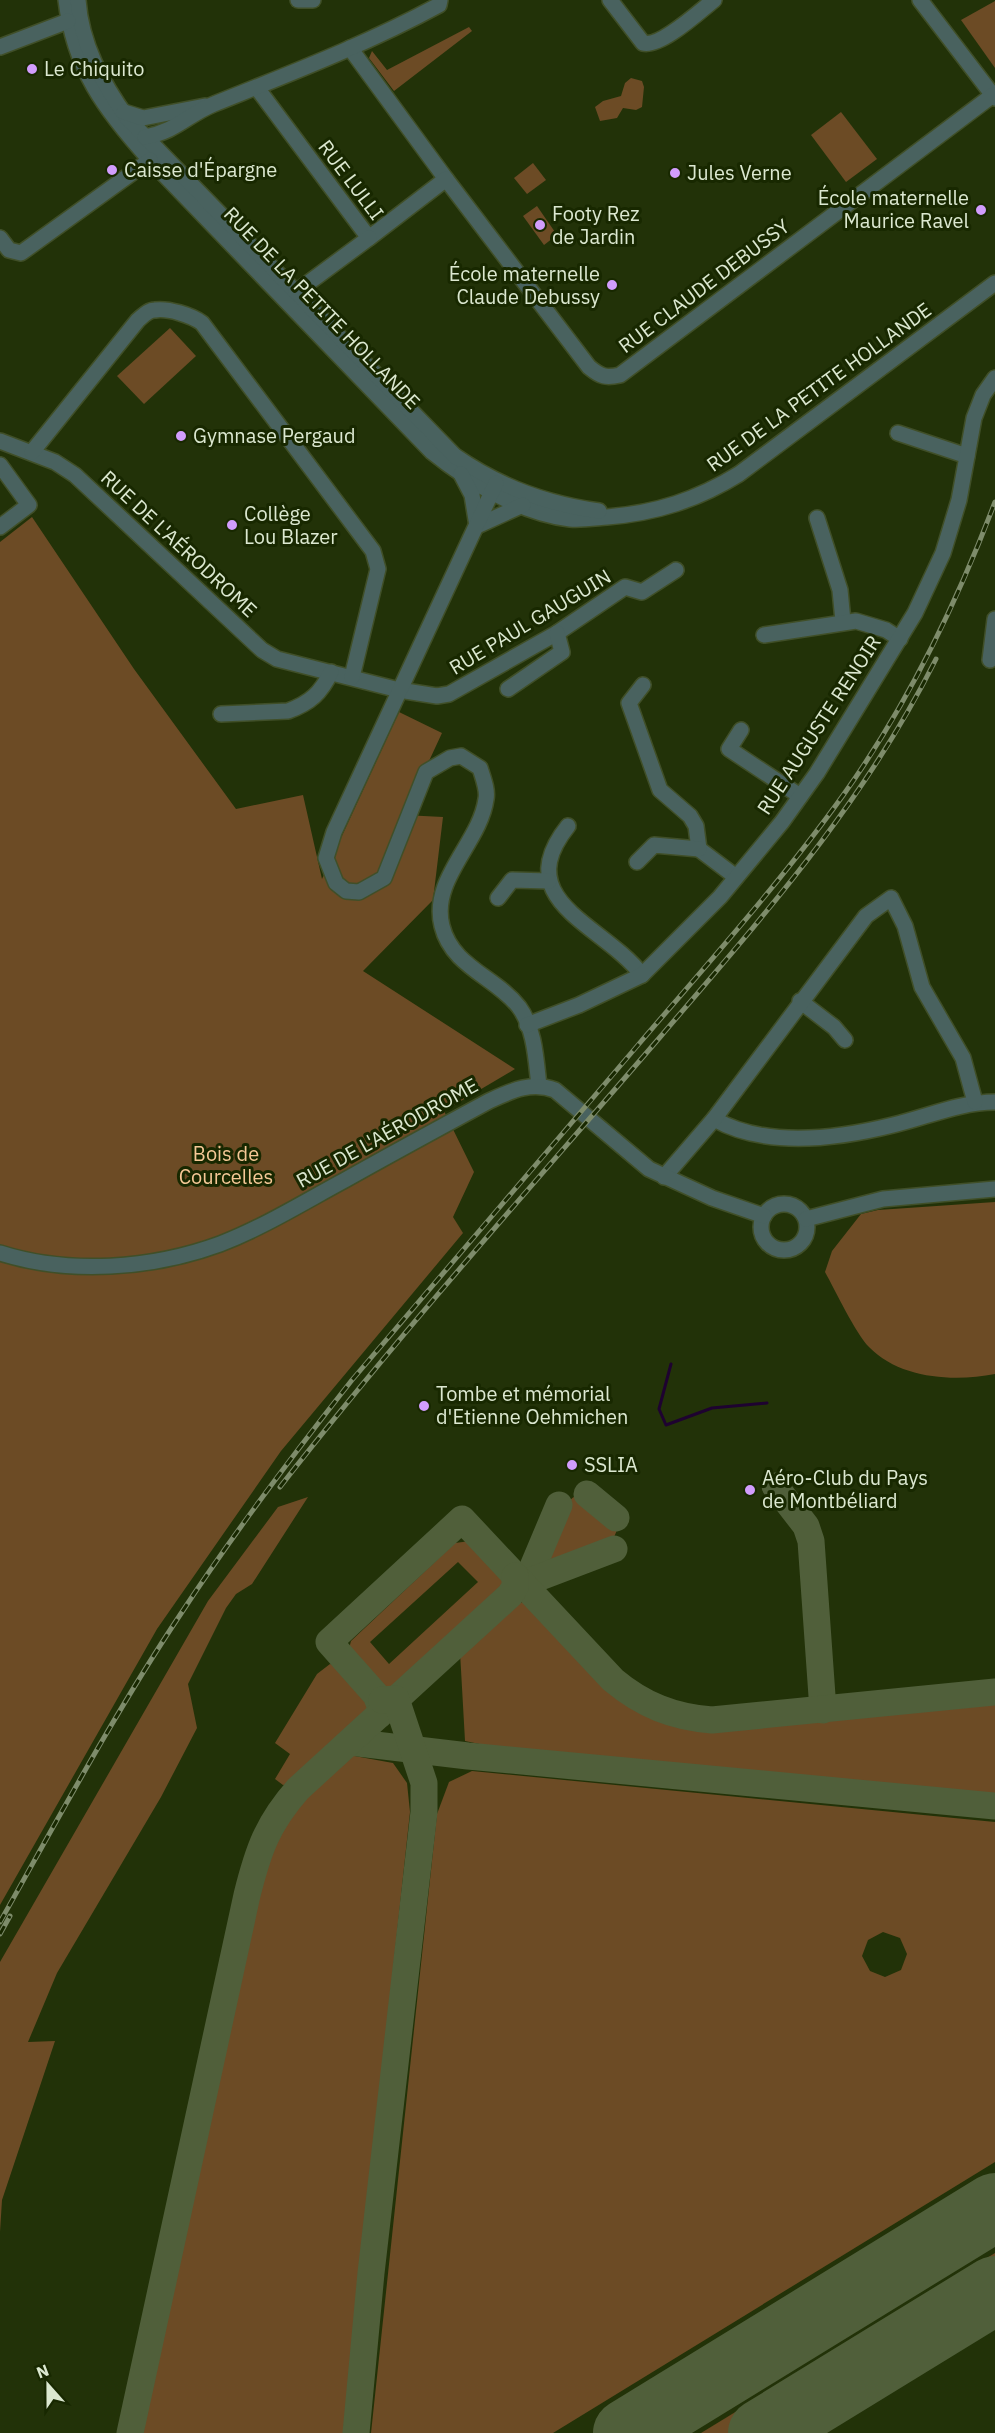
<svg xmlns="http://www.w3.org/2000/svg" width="995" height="2433" viewBox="0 0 995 2433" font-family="'IBM Plex Sans',sans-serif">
<rect width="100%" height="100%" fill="#223208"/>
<g fill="#6c4b25" fill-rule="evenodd">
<polygon points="995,1 995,68 961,20"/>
<polygon points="469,27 472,31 394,91 369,58 372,51 387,70"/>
<polygon points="631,78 642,81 644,87 642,107 636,110 623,108 617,118 600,121 595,107 603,101 621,96 625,83"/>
<polygon points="841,112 877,159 846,182 811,135"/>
<polygon points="533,163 546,180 527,194 514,178"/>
<polygon points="537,206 557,235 544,245 523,216"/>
<polygon points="170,328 196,356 144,404 117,376"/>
<polygon points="32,517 134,669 236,809 303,795 322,879 399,712 442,733 404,815 443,817 433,900 363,971 515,1069 444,1111 474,1172 453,1217 463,1233 281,1451 157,1629 0,1905 0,542"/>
<path d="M995,1202V1374C954,1382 900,1379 869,1347C856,1334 835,1290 825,1272L832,1251L861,1214L878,1210Z"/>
<path d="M581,1495L614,1520L617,1530L612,1542L538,1567C545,1550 561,1494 581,1495Z"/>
<polygon points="308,1497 252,1584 236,1594 226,1608 188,1684 197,1728 161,1797 57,1973 28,2042 55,2041 2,2200 0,2232 0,1962 208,1601 278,1507"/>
<path d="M470,1541L505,1576L504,1591L396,1690H381C368,1677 344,1661 351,1641L455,1543ZM458,1562L478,1582L389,1664L370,1642Z"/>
<polygon points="525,1601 611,1690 628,1704 666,1722 707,1728 995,1699 995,1794 524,1753 465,1741 460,1652 507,1608"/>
<path d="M330,1664C345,1666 371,1696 372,1711L296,1783L283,1785L275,1779L290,1754L275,1743L317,1674Z"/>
<path d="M349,1755L393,1763L407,1783L410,1812L343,2433H139L268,1849C288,1809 317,1784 349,1755Z"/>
<path d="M472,1771L995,1822V2162L553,2433H371L437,1814L449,1782ZM883,1932L900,1938L907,1954L901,1970L885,1977L870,1971L862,1956L868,1940Z"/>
<polygon points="995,2253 995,2272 733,2433 701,2433"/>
</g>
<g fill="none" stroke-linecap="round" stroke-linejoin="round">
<polyline stroke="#1e0230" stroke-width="3" points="671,1364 659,1409 666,1425 712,1408 767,1403"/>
<g stroke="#505f3a" stroke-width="27">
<polyline points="775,1486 806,1526 811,1541 823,1710"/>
<polyline points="587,1494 616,1518"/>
<polyline points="527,1581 559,1505"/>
<polyline points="522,1584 614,1549"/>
<path d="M379,1715L381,1708L376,1695L329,1642L462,1519L613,1680C643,1705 673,1717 712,1720L995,1692"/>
<polyline points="350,1742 468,1756 995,1806"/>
<path d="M130,2433L247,1895C258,1851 267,1824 298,1789L510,1595L515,1587V1576"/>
<polyline points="356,2433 371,2273 424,1812 424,1783 396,1699 382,1700"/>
</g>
<g stroke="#505f3a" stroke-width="68">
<polyline points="627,2433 995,2207"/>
<polyline points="762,2433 995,2290"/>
</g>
<g stroke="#404f28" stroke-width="18">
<g id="minor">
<path d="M66,0C74,69 105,110 150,160L432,452C469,482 522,514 570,519C582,520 595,518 607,517C656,513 697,500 739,474L995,283"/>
<path d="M78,0C81,44 102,83 128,119L455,456C498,486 547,504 599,511"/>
<polyline points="298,0 313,0"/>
<path d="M610,0L643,43C660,48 700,11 714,0"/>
<polyline points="920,0 995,98"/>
<polyline points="0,47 68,21"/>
<polyline points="350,48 446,179"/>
<path d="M257,88L369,238L446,179L589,367C601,377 606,378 620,375L993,95"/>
<polyline points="124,112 143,118 205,106"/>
<path d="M145,137C177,131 187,115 214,104C291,73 367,44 439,5L440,0"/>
<polyline points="0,238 9,250 21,253 150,160"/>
<polyline points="296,292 369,238"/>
<polyline points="898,433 967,456"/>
<polyline points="0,441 55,462 75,475 262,650 277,659 399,690 437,696 449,694 557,633 625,587 642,592 676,570"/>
<path d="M32,452L138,320C143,316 148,310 155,310C168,308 191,315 202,323L373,551L378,569L352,677"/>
<polyline points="0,465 29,505 0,527"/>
<polyline points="461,474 472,495 477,526 523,505"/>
<path d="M496,483L334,832L326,858L336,883L346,891L359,892L384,878L426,772L450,758L461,756L480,768C483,778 488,790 486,799C480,843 430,879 442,926C452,967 496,977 519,1007C535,1029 536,1060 539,1086"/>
<polyline points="817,518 840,590 843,621"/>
<polyline points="764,635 856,621 886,630 900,639"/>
<polyline points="990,660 995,619"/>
<polyline points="643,685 629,703 660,790 690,816 696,826 699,849 736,877"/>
<polyline points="508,689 562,652 557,633"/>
<path d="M221,714L288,711C310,703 321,693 331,672"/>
<polyline points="741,730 729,749 800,796"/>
<path d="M568,826C508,901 603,924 642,975"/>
<polyline points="637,862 654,845 699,849"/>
<polyline points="498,898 512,880 549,881"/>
<polyline points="800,1001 834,1027 845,1040"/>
<polyline points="527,1025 579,1005 642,975 720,897 782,822 817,773 915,613 943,553 959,500 974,418 983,395 995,378"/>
<path d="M714,1119C765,1148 837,1139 893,1125C927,1117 960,1102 995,1102"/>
<polyline points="664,1177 714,1119 866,916 891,898 905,926 922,987 963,1058 975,1102"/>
<circle cx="784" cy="1227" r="23"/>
<polyline points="806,1219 883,1199 995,1189"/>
<path d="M0,1253C69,1275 152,1269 220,1244C264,1227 304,1202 345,1180C393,1153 441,1127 489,1101C511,1091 531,1081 555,1090L649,1169L712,1198L764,1216"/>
</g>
</g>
<use href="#minor" stroke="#49625f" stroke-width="15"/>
<g stroke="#7e8c6b" stroke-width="5">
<g id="rail">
<path d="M280,1487C401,1332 533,1185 661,1036C765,914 864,803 936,659"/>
<path d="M0,1922C58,1819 114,1714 180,1615C233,1534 292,1456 352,1380C447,1268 543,1157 638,1045C708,963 781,882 844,794C908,704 956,605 995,502"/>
<polyline points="0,1934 10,1916"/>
</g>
</g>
<use href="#rail" stroke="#182800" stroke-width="3" stroke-dasharray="9" stroke-linecap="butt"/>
</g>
<g fill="#d29dfd" stroke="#182800" stroke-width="2">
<circle cx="32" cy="69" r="6"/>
<circle cx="112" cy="170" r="6"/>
<circle cx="675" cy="173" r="6"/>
<circle cx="981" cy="210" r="6"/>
<circle cx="540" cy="225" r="6"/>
<circle cx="612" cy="285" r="6"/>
<circle cx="181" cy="436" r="6"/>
<circle cx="232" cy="525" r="6"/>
<circle cx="424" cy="1406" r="6"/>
<circle cx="572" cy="1465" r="6"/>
<circle cx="750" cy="1490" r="6"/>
</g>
<g text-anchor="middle" stroke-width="6" stroke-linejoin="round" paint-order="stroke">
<g font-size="20" fill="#dce8d0" stroke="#182800" text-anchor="start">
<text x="44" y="76">Le Chiquito</text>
<text x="124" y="177">Caisse d'Épargne</text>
<text x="687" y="180">Jules Verne</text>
<text x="969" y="205" text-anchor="end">École maternelle<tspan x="969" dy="23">Maurice Ravel</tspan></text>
<text x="552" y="221">Footy Rez<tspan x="552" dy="23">de Jardin</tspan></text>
<text x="600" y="281" text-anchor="end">École maternelle<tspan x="600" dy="23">Claude Debussy</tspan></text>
<text x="193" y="443">Gymnase Pergaud</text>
<text x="244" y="521">Collège<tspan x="244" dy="23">Lou Blazer</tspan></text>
<text x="436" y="1401">Tombe et mémorial<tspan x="436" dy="23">d'Etienne Oehmichen</tspan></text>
<text x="584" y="1472">SSLIA</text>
<text x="762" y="1485">Aéro-Club du Pays<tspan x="762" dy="23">de Montbéliard</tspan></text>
</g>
<g font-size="20" fill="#dce8d0" stroke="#182800">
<text transform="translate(351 180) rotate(53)" y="7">RUE LULLI</text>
<text transform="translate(704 286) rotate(-37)" y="7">RUE CLAUDE DEBUSSY</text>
<text transform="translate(322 308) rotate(46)" y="7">RUE DE LA PETITE HOLLANDE</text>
<text transform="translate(819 387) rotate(-36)" y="7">RUE DE LA PETITE HOLLANDE</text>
<text transform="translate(179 544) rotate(43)" y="7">RUE DE L'AÉRODROME</text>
<text transform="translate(530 622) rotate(-31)" y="7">RUE PAUL GAUGUIN</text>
<text transform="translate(819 725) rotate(-57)" y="7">RUE AUGUSTE RENOIR</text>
<text transform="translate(387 1133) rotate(-29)" y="7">RUE DE L'AÉRODROME</text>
</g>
<g font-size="20" fill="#f6c896" stroke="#182800">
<text x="226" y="1161">Bois de<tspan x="226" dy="23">Courcelles</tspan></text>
</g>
</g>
<g transform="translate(48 2385) rotate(339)" stroke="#182800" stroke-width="4.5" paint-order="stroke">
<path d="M0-4.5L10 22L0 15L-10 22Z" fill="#dce8d0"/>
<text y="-9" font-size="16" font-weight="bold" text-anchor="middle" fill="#dce8d0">N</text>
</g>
</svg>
